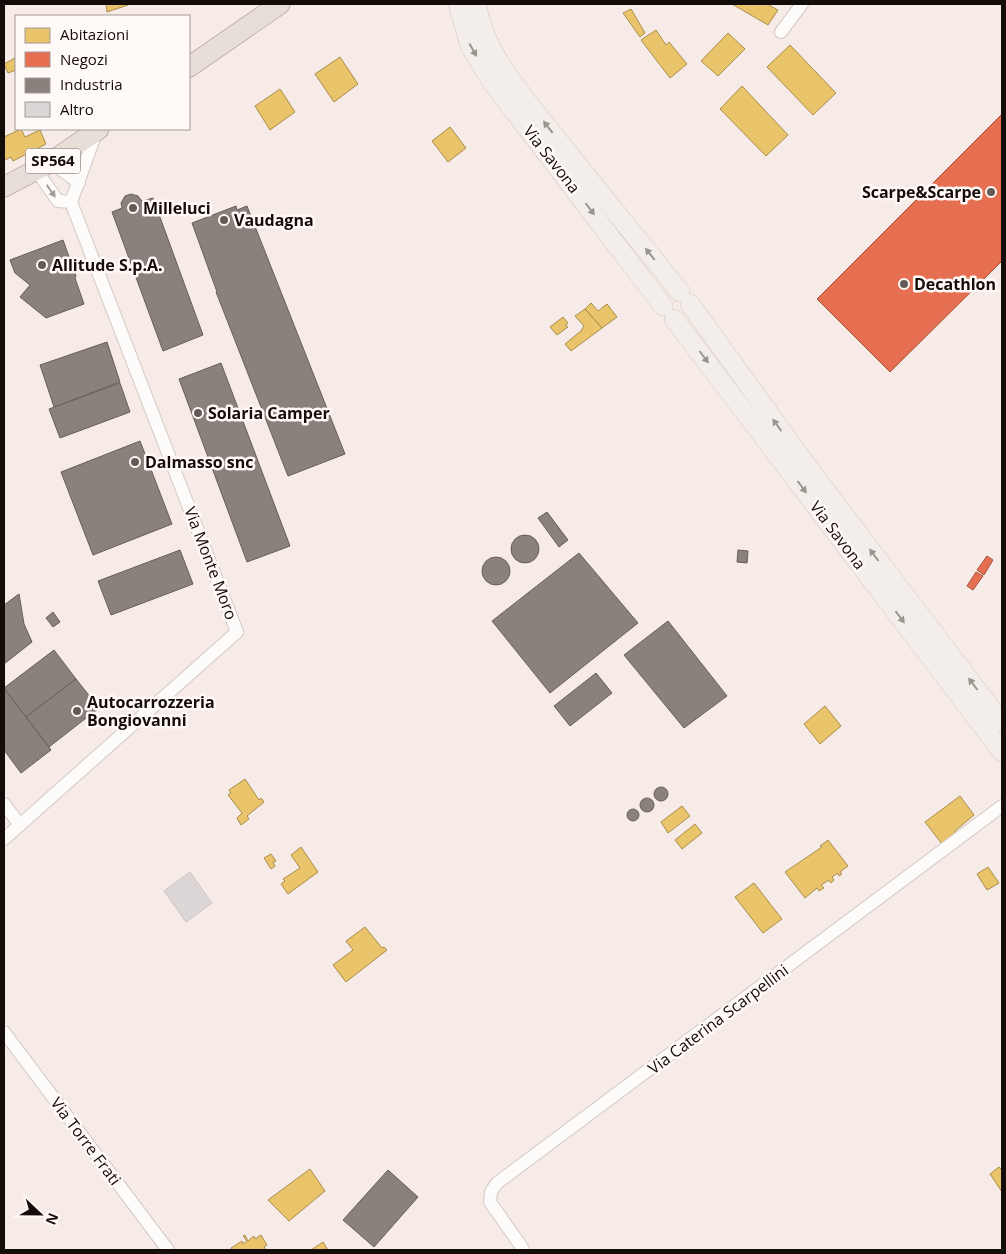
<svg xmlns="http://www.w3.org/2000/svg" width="1006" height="1254" viewBox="0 0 1006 1254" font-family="'Open Sans',sans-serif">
<rect width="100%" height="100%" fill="#f6ebe6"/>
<g fill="#e9c46a" stroke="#a98d4d">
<polygon points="106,4 127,4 128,5 107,12"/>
<polygon points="732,4 767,4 778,10 768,25"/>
<polygon points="631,9 645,33 640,37 623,13"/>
<polygon points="656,30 666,45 669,42 687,64 670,78 641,40"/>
<polygon points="728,33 745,49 718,76 701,61"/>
<polygon points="790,45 836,93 813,115 767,67"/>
<polygon points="340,57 358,84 334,102 315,74"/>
<polygon points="15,58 16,70 8,73 4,64"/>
<polygon points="742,86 788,135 766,156 720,109"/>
<polygon points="280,89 295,112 270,130 255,106"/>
<polygon points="450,127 466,148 448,162 432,141"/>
<polygon points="21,129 25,137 40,130 46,144 13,161 11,157 5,160 4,157 4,137"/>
<polygon points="591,303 598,311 607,304 617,317 602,328 585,309"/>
<polygon points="585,309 602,328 571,351 565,344 581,331 584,326 575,316"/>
<polygon points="563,317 568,323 565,325 568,327 557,335 550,327"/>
<polygon points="825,706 841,726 820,744 804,724"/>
<polygon points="245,779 259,800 261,798 264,802 247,816 249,819 241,825 237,818 242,813 228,795 231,793 229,790"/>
<polygon points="960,796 974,815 955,831 957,834 942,844 925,822"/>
<polygon points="682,806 690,816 668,833 661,822"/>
<polygon points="695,824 702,833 682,849 675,840"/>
<polygon points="828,840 848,866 840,872 842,874 839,876 838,873 832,877 834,880 831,883 829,880 821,885 824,888 819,891 817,888 805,898 785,872 822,847 820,846"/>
<polygon points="301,847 318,872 288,894 281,884 285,881 283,879 300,868 291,855"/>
<polygon points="271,854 276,861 273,862 275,866 271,869 264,858"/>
<polygon points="988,867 999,883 987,890 977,874"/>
<polygon points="754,883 782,919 763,933 735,897"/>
<polygon points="365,927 382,948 384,947 387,950 346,982 333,965 353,950 346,941"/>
<polygon points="999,1167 1001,1169 1002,1168 1002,1192 990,1174"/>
<polygon points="310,1169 325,1191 289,1221 268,1200"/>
<polygon points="245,1235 248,1241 254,1236 255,1239 261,1235 267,1245 264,1247 266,1250 232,1250 231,1248 242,1241 243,1244 247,1241 243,1236"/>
<polygon points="323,1242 328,1250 311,1250"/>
</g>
<g fill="#e76f51" stroke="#a8513b">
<polygon points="1002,114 1002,261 890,372 817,299"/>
<polygon points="987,556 993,560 984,575 977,570"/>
<polygon points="976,572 983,576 973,590 967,586"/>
</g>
<g fill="#8a817c" stroke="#675e59">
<polygon points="131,194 138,196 142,201 153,198 203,335 163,351 112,212 122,208 121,203 125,196"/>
<polygon points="236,206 237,210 247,206 345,454 288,476 216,292 217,292 192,223"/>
<polygon points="63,240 76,276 75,278 84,304 46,318 20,297 30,285 15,273 10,260"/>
<polygon points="107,342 120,382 54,407 40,365"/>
<polygon points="221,363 290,546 247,562 179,379"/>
<polygon points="120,383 130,412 60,438 49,409"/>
<polygon points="140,441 172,524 93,555 61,472"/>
<polygon points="547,512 568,540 559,547 538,518"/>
<circle cx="525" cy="549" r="14"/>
<polygon points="180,550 193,584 111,615 98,581"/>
<polygon points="738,550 748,551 747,563 737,562"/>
<polygon points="579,553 638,623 550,693 492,621"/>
<circle cx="496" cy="571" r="14"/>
<polygon points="19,594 24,624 32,642 4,664 4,605"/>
<polygon points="53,612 60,622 53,627 46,618"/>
<polygon points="668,621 727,696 684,728 624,655"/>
<polygon points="54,650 76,679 26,717 4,688"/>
<polygon points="596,673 612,693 570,726 554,706"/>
<polygon points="76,679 99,708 49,747 26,717"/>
<polygon points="4,688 51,750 21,773 4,750"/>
<circle cx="661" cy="794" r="7"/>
<circle cx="647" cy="805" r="7"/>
<circle cx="633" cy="815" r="6"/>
<polygon points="388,1170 418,1197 374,1247 343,1220"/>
</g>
<polygon fill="#ddd6d6" stroke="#cdc6c8" points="190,872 212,903 186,922 164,891"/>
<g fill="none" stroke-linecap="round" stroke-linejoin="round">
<g stroke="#d3c9c5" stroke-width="14">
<g id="street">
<polyline points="781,32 802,4"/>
<polyline points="51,162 79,183"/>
<polyline points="36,170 58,201 71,202"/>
<polyline points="4,804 20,825"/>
<polyline points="4,839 237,632 71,202 97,130"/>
<polyline points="4,1032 168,1250"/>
<polyline points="523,1250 521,1246 490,1202 491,1192 497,1183 1002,806"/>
</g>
</g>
<g stroke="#d3c9c5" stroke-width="20">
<g id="secondary">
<polyline points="458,4 470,46 492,82 663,306"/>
<path d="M477,4C483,56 533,108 565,149C603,197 642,244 680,292"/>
<polyline points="690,304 810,470 1002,723"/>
<polyline points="674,319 1002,752"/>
</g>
</g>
<g stroke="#a79387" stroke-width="21">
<g id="primary">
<polyline points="189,67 280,4"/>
<polyline points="4,187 51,162 99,129"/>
</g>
</g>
<use href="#street" stroke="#fefcfb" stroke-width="12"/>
<use href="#secondary" stroke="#f3eee9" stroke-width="19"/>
<use href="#primary" stroke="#e8ded8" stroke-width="20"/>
</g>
<defs><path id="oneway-solid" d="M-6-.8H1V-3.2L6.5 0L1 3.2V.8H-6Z" transform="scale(1.25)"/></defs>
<g fill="#9a948f">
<use href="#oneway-solid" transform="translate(473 50) rotate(61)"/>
<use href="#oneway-solid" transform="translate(548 127) rotate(-128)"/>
<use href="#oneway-solid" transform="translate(590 209) rotate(53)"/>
<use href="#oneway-solid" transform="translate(650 254) rotate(-129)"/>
<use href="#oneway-solid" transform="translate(704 357) rotate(53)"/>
<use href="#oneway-solid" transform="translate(777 425) rotate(-126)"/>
<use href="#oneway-solid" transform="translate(802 487) rotate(53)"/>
<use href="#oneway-solid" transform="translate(874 555) rotate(-127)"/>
<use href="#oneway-solid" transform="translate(900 617) rotate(53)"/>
<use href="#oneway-solid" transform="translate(973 684) rotate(-127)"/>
</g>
<use fill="#a09c9a" href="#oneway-solid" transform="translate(51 191) rotate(55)"/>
<g fill="#635a56" stroke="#fff9f7" stroke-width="2">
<circle cx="991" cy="192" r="5"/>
<circle cx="133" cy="208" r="5"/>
<circle cx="224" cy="220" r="5"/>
<circle cx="42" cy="265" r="5"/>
<circle cx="904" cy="284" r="5"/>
<circle cx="198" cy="413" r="5"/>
<circle cx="135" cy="462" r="5"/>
<circle cx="77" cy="711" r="5"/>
</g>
<g text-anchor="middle" stroke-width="5" stroke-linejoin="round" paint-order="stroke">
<rect fill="#fff9f7" stroke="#5a5350" stroke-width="1" x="25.5" y="148.5" width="55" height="25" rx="4"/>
<g font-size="15" font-weight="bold" fill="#140c08">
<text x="53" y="166">SP564</text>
</g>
<g font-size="16" fill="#140c08" stroke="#fff9f7">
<text transform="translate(552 159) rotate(52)" y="6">Via Savona</text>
<text transform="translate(838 535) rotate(53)" y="6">Via Savona</text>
<text transform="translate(211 563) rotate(69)" y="6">Via Monte Moro</text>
<text transform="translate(718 1019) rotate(-37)" y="6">Via Caterina Scarpellini</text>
<text transform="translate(86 1141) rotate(53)" y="6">Via Torre Frati</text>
</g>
<g font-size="16" font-weight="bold" fill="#140c08" stroke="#fff9f7" text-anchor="start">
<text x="981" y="198" text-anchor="end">Scarpe&amp;Scarpe</text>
<text x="143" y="214">Milleluci</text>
<text x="234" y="226">Vaudagna</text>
<text x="52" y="271">Allitude S.p.A.</text>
<text x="914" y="290">Decathlon</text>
<text x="208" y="419">Solaria Camper</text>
<text x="145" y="468">Dalmasso snc</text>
<text x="87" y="708">Autocarrozzeria<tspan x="87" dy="18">Bongiovanni</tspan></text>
</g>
</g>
<rect width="1006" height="1254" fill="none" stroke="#140c08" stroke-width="10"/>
<rect x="15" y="15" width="175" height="115" fill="#fff9f7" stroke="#a19a97"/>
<rect x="25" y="28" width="25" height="15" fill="#e9c46a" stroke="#a19a97"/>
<text x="60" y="40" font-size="15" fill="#140c08">Abitazioni</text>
<rect x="25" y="52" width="25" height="15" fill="#e76f51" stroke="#a19a97"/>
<text x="60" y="65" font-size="15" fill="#140c08">Negozi</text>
<rect x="25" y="78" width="25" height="15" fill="#8a817c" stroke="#a19a97"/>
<text x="60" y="90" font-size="15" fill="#140c08">Industria</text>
<rect x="25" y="102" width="25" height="15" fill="#ddd6d6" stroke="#a19a97"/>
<text x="60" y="115" font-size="15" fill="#140c08">Altro</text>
<g transform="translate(40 1214) rotate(112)" stroke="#fff9f7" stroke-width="4" paint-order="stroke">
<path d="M0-4L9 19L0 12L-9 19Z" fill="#140c08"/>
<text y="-8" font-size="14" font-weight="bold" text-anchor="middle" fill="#140c08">N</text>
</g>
</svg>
